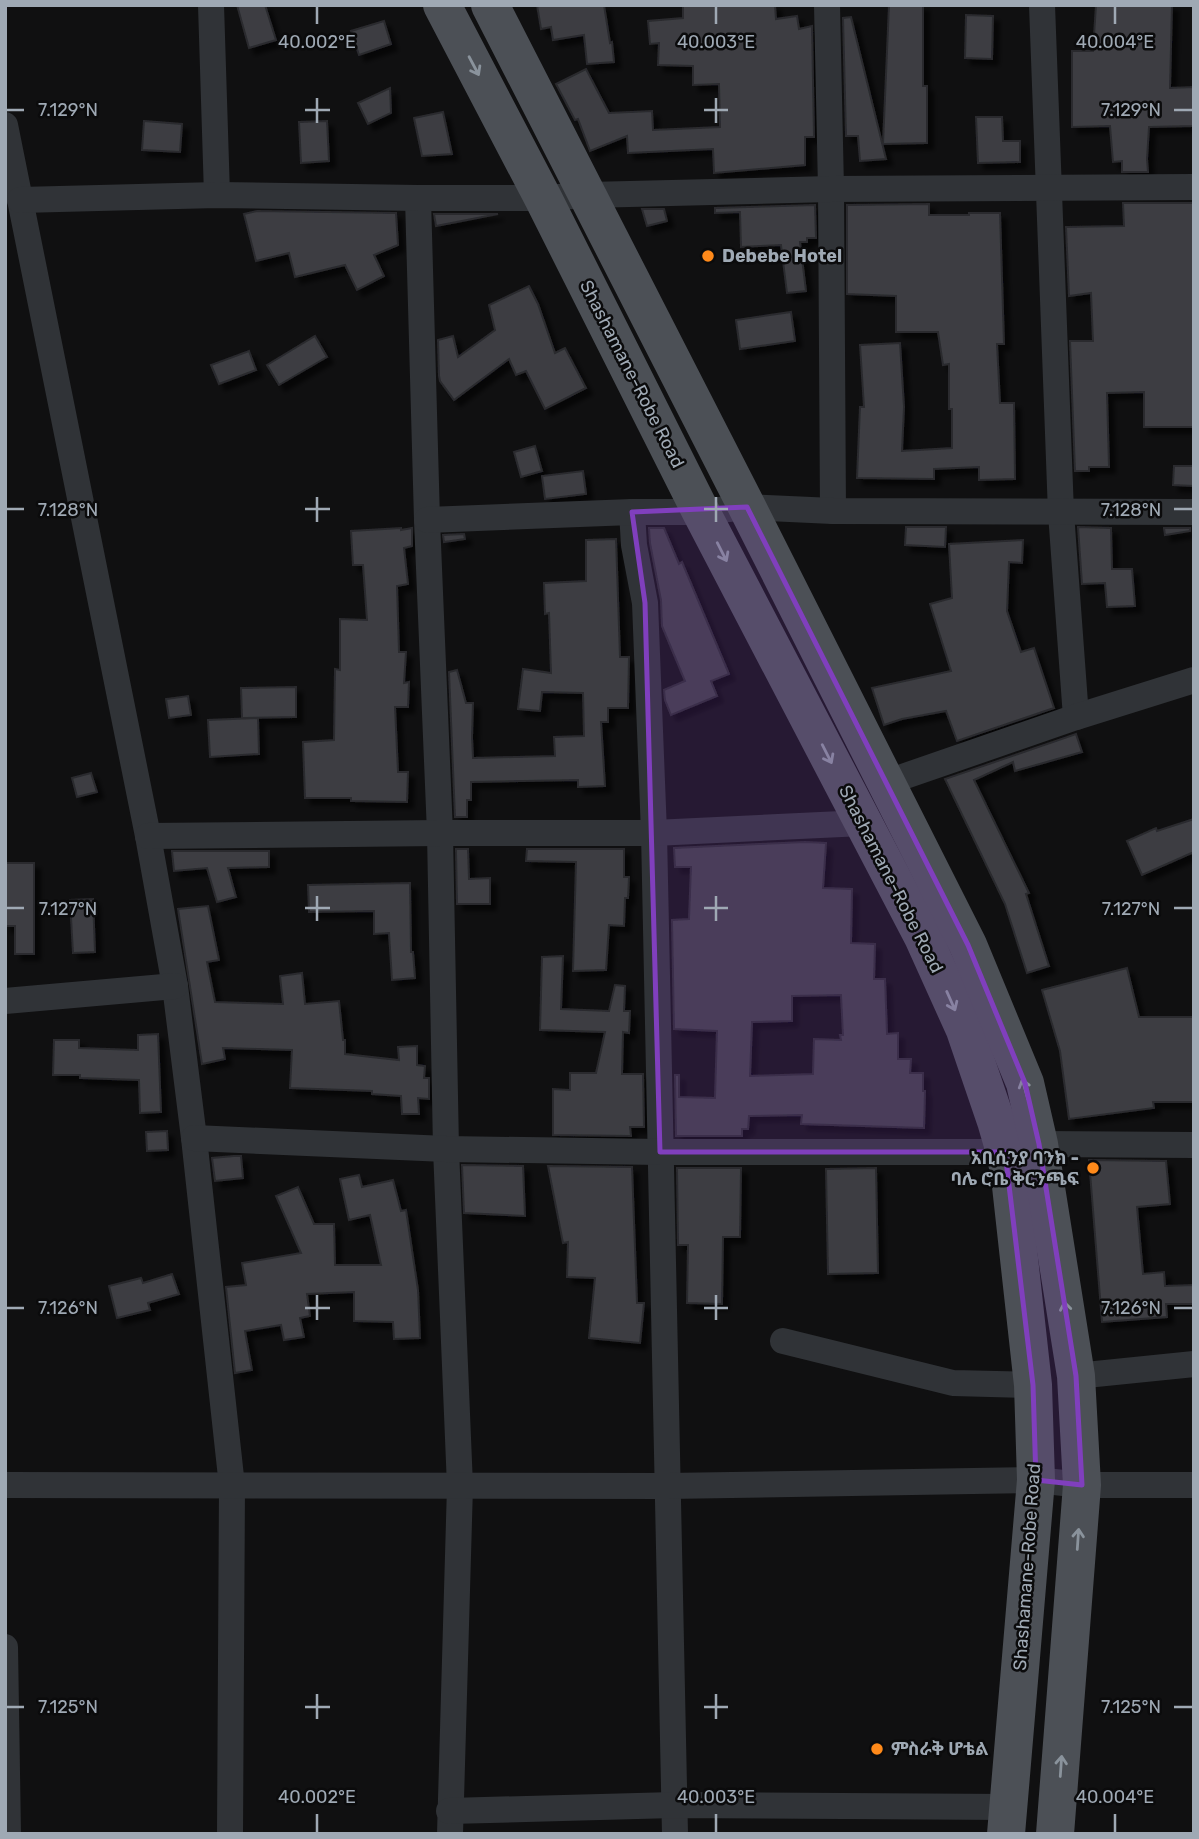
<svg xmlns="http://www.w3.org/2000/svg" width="1199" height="1839" viewBox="0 0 1199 1839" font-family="Rubik,'Noto Sans Ethiopic',sans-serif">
<defs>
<filter id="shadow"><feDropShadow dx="6" dy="6" stdDeviation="2" flood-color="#0009"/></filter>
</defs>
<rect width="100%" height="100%" fill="#101011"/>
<g fill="#3c3e42" stroke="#2a2a2e" stroke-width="2" fill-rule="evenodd" filter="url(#shadow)">
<polygon points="237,5 265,5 276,40 249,48"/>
<polygon points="537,5 604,5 610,43 612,42 614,62 587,64 584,35 553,40 551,27 541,29"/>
<polygon points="683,5 775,5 776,19 797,16 799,29 812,26 814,137 805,137 805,165 714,173 713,149 628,153 627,136 590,151 578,119 575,120 556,84 586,69 609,113 652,111 653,130 720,127 719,84 693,85 693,66 658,65 659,43 650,44 648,21 683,18"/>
<polygon points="889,5 923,5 923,86 927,86 927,143 883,144"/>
<polygon points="1096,5 1172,5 1170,88 1194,87 1194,126 1149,127 1147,159 1148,172 1122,172 1122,161 1113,162 1110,126 1072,127 1072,51 1093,51"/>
<polygon points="966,15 993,16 992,59 965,58"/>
<polygon points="851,17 886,159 860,161 858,136 846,136 843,18"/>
<polygon points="384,21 391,44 359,55 351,31"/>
<polygon points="390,88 391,113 368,124 358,103"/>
<polygon points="443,112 452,154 422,156 414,118"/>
<polygon points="976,117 1002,117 1003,141 1020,141 1020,162 978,163"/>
<polygon points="144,121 182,124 180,152 142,150"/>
<polygon points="327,121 329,161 301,163 299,122"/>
<polygon points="1123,203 1194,203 1194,427 1144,427 1144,392 1107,393 1109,467 1089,467 1089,471 1075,471 1070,341 1093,341 1091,293 1069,296 1066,227 1124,226"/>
<polygon points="929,204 929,215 969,215 969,213 1000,213 1004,344 997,344 1000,403 1014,403 1015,479 979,480 979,467 934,469 934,479 857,478 860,407 864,407 860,345 900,343 904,407 902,451 952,448 952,409 949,409 949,364 943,365 938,332 896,332 896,296 847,294 847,205"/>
<polygon points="815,205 816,238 807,238 807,242 800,242 806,291 787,293 781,245 741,247 740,212 715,213 715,208"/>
<polygon points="642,209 664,209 667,221 647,226"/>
<polygon points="257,211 396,213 398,245 374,255 384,276 357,290 345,265 295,277 289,253 256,261 244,214"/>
<polygon points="434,214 498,214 436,226"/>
<polygon points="529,286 538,304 555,353 565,348 586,388 545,409 526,371 516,375 509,359 454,400 440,381 439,376 438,340 453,336 458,357 495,330 489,305"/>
<polygon points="791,312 795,341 740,349 736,320"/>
<polygon points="315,336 327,357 279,385 267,365"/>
<polygon points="249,351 256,370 219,384 211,365"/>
<polygon points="535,446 542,471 521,477 514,452"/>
<polygon points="1174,466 1194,466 1194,486 1173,485"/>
<polygon points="583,471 586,494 545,499 542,476"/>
<polygon points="906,527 946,527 945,547 905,545"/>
<polygon points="1078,527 1111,528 1112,569 1132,569 1135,606 1107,607 1105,583 1082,584"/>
<polygon points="401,528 401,530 412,528 412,546 404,548 408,584 397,586 399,652 406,652 404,683 409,682 408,707 395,707 398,772 408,772 407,802 351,801 351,798 305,798 303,742 334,740 335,669 340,670 340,619 367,620 363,565 353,565 351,531"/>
<polygon points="649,528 664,528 679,564 682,562 729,674 711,681 717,696 671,715 665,700 664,690 685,681 662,626 661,600 650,543"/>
<polygon points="1164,528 1190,528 1190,531 1165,535"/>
<polygon points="464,534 465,539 444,542 443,535"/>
<polygon points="616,539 620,657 629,657 628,708 608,708 608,722 601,722 605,786 578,787 578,780 471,782 471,800 467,800 467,817 455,817 449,672 457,670 466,703 473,703 472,737 473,758 555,756 554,737 584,736 583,693 542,692 540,711 518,709 523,669 551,673 549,613 545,614 544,583 586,581 586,540"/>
<polygon points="1023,540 1022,563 1009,562 1007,611 1021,652 1034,648 1054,708 957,741 946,711 902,719 884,725 872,688 951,671 930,604 952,598 949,544"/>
<polygon points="296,687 296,717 242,718 241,688"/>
<polygon points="188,696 191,715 169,718 166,699"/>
<polygon points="258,718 259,754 210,757 208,720"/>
<polygon points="1076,734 1082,752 1015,771 1013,762 974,780 1029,893 1026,894 1049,966 1027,973 1005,904 945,779"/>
<polygon points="91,773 97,792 77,797 72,778"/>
<polygon points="1194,819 1194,852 1142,875 1127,841 1156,828 1157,831"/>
<path d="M805,842L826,843L823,888L852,889L851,943L875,944L874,979H885L887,1034L898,1033V1059H911L910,1073H923V1091H925L924,1128L801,1124L802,1115L749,1116L748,1129H742V1136H676L675,1075H679V1097L715,1098L717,1031L674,1029L672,920L689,919L691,867H675L674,848ZM841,995L843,1035H840L841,1040L814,1039L813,1074L750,1076L752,1022L792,1021V996Z"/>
<polygon points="456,849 468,849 469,879 490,878 490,904 457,904"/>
<polygon points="527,849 624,849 624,877 629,877 628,898 625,898 624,926 609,925 606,970 573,971 576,862 526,861"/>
<polygon points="172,851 269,851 269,867 228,868 236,897 217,902 207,868 174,871"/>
<polygon points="5,863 34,863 34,954 15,954 15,926 5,926"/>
<polygon points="410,883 411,952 413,952 415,978 392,980 389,933 374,934 374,911 309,912 308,885"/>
<polygon points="93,899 95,952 73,953 70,900"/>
<polygon points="208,906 219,960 207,962 215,1002 283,1004 280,976 302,973 305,1004 339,1001 343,1040 345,1040 345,1054 399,1060 398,1047 417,1046 417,1065 425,1066 424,1078 429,1078 429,1099 418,1098 419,1114 402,1114 401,1096 372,1094 372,1091 290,1088 292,1050 223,1048 225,1059 202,1064 178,909"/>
<polygon points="563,956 561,1009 609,1011 615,985 625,986 624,1011 630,1011 629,1033 623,1032 622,1074 643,1074 644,1127 630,1127 631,1136 553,1135 553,1089 570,1090 570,1073 596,1073 605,1032 540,1030 542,957"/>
<polygon points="1127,968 1139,1017 1194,1017 1194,1102 1153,1102 1154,1108 1069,1119 1060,1051 1042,990"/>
<polygon points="158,1034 161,1112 140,1113 139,1080 80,1078 80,1075 53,1075 54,1040 79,1040 79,1048 138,1050 138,1035"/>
<polygon points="167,1131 168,1150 147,1151 146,1132"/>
<polygon points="234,1156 241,1156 243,1178 215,1181 212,1158"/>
<polygon points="1089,1160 1166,1161 1170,1204 1137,1207 1143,1274 1164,1272 1165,1286 1194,1285 1194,1304 1166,1304 1167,1317 1102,1322"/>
<polygon points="462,1165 523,1166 525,1216 464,1213"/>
<polygon points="548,1166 632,1167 637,1303 644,1303 640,1343 589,1338 595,1278 567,1277 568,1242 563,1243"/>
<polygon points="677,1168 741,1168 740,1237 723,1237 722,1304 687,1303 688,1245 678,1245"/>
<polygon points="876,1168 878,1273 828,1274 826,1169"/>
<polygon points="359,1175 362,1187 393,1180 401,1211 406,1210 418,1290 420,1338 394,1339 393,1322 354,1321 354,1292 307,1294 310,1316 300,1318 304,1337 284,1340 281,1325 245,1331 252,1370 235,1373 226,1287 246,1285 242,1263 301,1253 276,1196 298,1187 314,1224 334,1224 335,1265 381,1265 370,1215 349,1220 340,1179"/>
<polygon points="172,1274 179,1294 148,1303 150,1310 117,1318 109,1286 141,1278 143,1283"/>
</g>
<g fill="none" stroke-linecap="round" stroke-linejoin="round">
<g stroke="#303337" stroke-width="26">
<polyline points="211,5 217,195"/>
<polyline points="827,5 831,189 833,511"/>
<polyline points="1042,5 1061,513 1076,717"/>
<polyline points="5,125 148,836 175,986 194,1138 232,1486 230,1834"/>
<polyline points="418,198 427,520 440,833 446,1149 460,1486 450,1834"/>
<polyline points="20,200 217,195 418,198 543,198 588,195 831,189 1194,187"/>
<polyline points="632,512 634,545 645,603 654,833 675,1834"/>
<polyline points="427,520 632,512 701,512 747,507 833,511 1194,512"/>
<polyline points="885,783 1076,717 1194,680"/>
<polyline points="148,836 440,833 654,833 863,823"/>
<polyline points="5,1001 175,986"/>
<polyline points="194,1138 446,1149 660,1152 1005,1152"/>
<polyline points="1039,1144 1194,1145"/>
<polyline points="783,1341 953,1383 1033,1385"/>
<polyline points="1076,1376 1194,1364"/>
<polyline points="5,1485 667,1486 1036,1480 1082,1485 1194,1485"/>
<polyline points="5,1647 8,1834"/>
<polyline points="449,1811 674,1805 1008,1807"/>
</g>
<g stroke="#4c5056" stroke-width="38">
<polyline points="442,5 543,198 701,512 923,937 965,1030 996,1121 1005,1152 1010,1177 1033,1385 1036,1480 1006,1834"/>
<polyline points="490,5 747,507 968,945 1025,1083 1039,1144 1076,1376 1082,1485 1055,1834"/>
</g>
</g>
<defs><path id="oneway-shaft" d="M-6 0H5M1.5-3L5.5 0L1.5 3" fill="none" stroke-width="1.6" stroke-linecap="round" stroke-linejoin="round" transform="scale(1.75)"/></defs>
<g stroke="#8a939c">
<use href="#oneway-shaft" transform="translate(474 66) rotate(62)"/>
<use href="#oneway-shaft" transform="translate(722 552) rotate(63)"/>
<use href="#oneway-shaft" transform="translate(827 754) rotate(63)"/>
<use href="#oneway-shaft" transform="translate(951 1001) rotate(66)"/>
<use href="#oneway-shaft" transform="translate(1025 1089) rotate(-106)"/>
<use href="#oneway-shaft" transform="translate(1066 1312) rotate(-99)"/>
<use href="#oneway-shaft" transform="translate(1078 1539) rotate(-86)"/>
<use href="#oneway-shaft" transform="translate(1061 1766) rotate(-86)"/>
</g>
<path fill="#803fbd" fill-opacity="0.2" stroke="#803fbd" stroke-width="5" stroke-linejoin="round" d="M747,507L968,945L1025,1083L1039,1144L1076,1376L1082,1485L1036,1480L1033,1385L1005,1152H660L645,603L632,512Z"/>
<path fill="none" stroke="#9fa9b4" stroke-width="2.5" d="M317,7V24M716,7V24M1115,7V24M317,98V123M716,98V123M7,110H24M305,110H330M704,110H728M1174,110H1192M317,497V522M716,497V522M7,509H24M305,509H330M704,509H728M1174,509H1192M317,896V921M716,896V921M7,908H24M305,908H330M704,908H728M1174,908H1192M317,1295V1320M716,1295V1320M7,1308H24M305,1308H330M704,1308H728M1174,1308H1192M317,1694V1719M716,1694V1719M7,1707H24M305,1707H330M704,1707H728M1174,1707H1192M317,1814V1832M716,1814V1832M1115,1814V1832"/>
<g fill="#ff8a1a" stroke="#0b0b0c" stroke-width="2.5">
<circle cx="708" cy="256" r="7"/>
<circle cx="1093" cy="1168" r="7"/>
<circle cx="877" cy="1749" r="7"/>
</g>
<g text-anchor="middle" stroke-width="5" stroke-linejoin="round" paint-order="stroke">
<g font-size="18" font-weight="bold" fill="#9fa9b4" stroke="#0b0b0c" text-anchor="start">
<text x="722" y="262">Debebe Hotel</text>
<text x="1079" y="1164" text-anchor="end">አቢሲንያ ባንክ -<tspan x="1079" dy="21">ባሌ ሮቤ ቅርንጫፍ</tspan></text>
<text x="891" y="1755">ምስራቅ ሆቴል</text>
</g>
<g font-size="18" fill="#9fa9b4" stroke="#0b0b0c">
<text transform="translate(632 374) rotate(63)" y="6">Shashamane-Robe Road</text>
<text transform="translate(891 879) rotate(63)" y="6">Shashamane-Robe Road</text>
<text transform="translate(1027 1567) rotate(-86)" y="6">Shashamane-Robe Road</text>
</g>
</g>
<g font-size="18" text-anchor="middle" fill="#9fa9b4" stroke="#0b0b0c" stroke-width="5" stroke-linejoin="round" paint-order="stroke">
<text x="317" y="48">40.002°E</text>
<text x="716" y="48">40.003°E</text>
<text x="1115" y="48">40.004°E</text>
<text x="68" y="116">7.129°N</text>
<text x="1131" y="116">7.129°N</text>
<text x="68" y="516">7.128°N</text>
<text x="1131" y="516">7.128°N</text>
<text x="68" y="915">7.127°N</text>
<text x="1131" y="915">7.127°N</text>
<text x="68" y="1314">7.126°N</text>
<text x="1131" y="1314">7.126°N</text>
<text x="68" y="1713">7.125°N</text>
<text x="1131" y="1713">7.125°N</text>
<text x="317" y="1803">40.002°E</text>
<text x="716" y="1803">40.003°E</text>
<text x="1115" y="1803">40.004°E</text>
</g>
<rect width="1199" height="1839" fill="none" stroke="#9fa9b4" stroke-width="14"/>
</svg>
